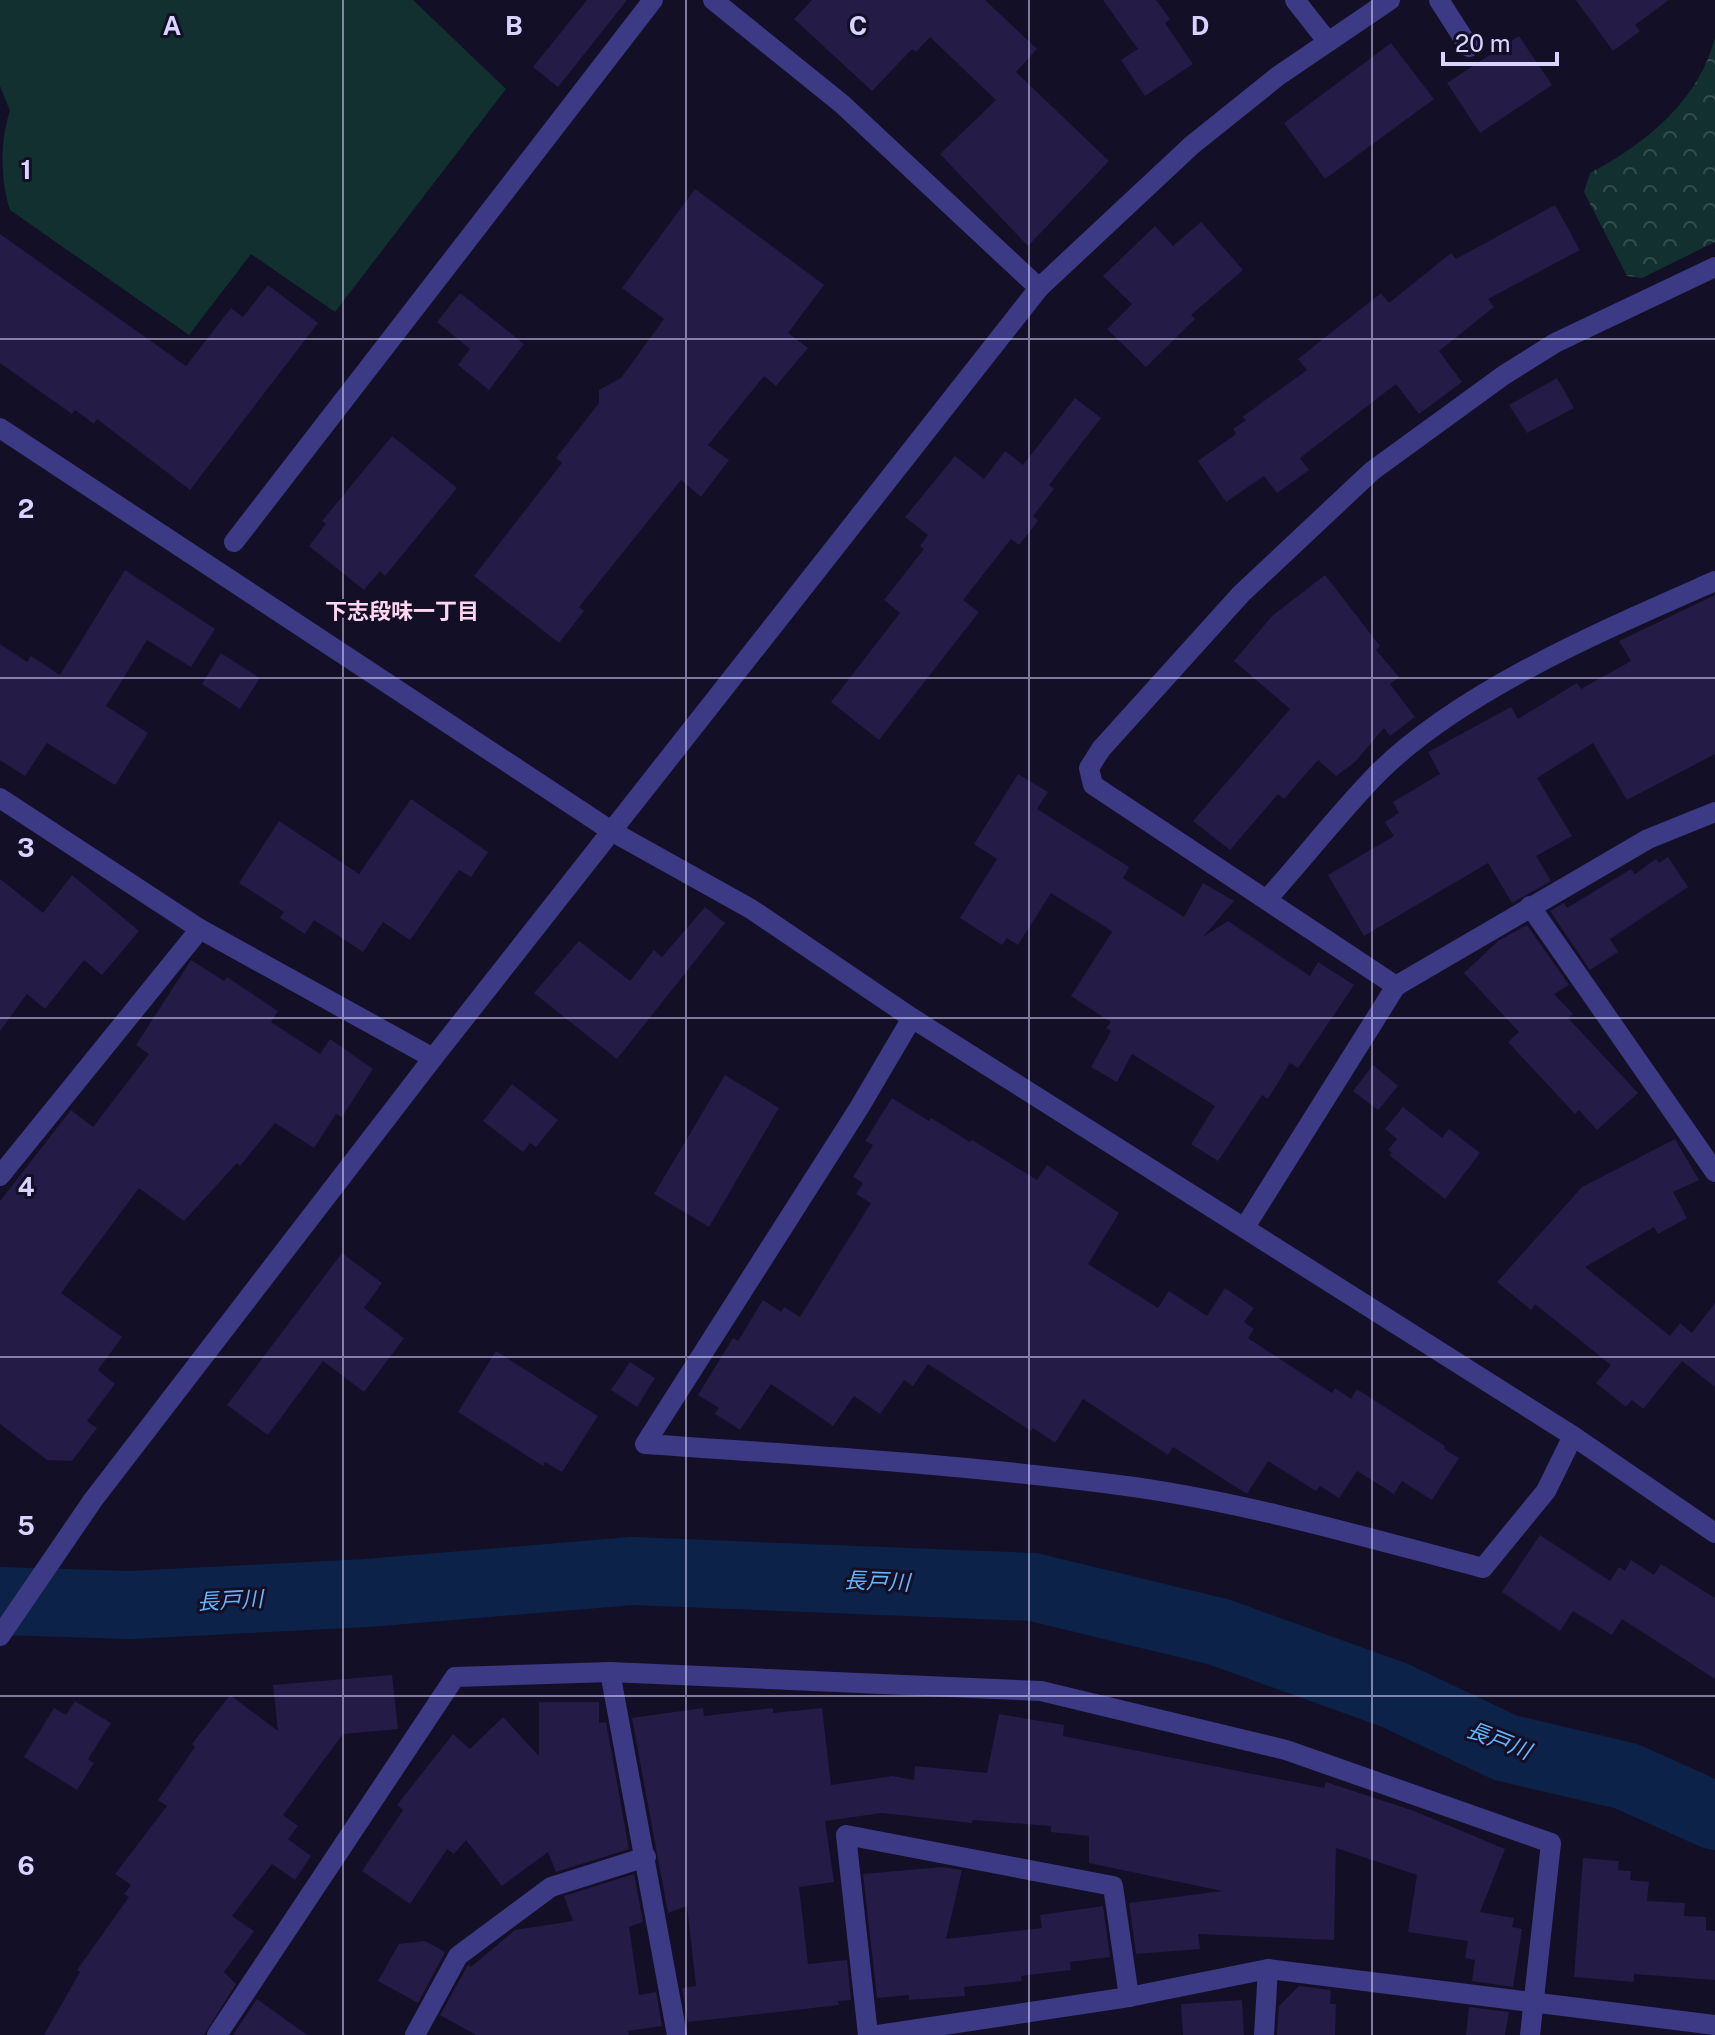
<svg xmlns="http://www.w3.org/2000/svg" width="1715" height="2035" viewBox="0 0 1715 2035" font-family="'Public Sans','Noto Sans JP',sans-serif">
<defs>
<pattern id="forest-crowns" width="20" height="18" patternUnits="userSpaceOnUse" patternTransform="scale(2)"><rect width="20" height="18" fill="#12302f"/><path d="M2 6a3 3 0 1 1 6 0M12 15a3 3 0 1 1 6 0" fill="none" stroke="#344d4e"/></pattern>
</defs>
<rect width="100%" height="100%" fill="#130f26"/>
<path fill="url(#forest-crowns)" d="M1715,37V242L1642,278L1627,276L1584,192L1590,173C1644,145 1700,100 1715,37Z"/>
<path fill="#12302f" d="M0,0H413L506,89L335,312L251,254L189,335L10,210C0,179 0,140 10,111L0,86Z"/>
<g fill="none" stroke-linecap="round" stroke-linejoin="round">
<polyline stroke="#0c2248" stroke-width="68" points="0,1601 130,1605 367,1593 632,1571 1033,1587 1219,1632 1394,1695 1506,1748 1626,1776 1715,1816"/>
</g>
<g fill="#241b47">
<polygon points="587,0 627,0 558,87 533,67"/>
<polygon points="812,0 985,0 1037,49 1016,72 1109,161 1028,246 940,154 996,100 930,37 916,52 912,49 872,91 794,19"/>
<polygon points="1103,0 1156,0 1170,19 1165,23 1193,64 1145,96 1121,60 1138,49"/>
<polygon points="1576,0 1669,0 1635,25 1640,31 1613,51"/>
<polygon points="1519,36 1552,85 1480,133 1447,83"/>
<polygon points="1391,43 1434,99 1325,179 1284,123"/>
<polygon points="695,189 824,285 788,333 808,348 776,386 764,376 708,445 729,460 701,497 681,480 579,607 584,611 559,643 474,576 562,463 556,458 599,403 599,390 621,378 664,319 622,288"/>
<polygon points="1555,205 1580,250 1488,299 1494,307 1439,351 1462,382 1419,414 1396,384 1300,458 1309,470 1277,493 1264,476 1226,502 1198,461 1236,434 1233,429 1246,420 1242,417 1307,370 1298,359 1381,293 1389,303 1451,253 1456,259"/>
<polygon points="1201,222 1243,270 1191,315 1195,319 1146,367 1107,329 1132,304 1103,276 1155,226 1173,246"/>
<polygon points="0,234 186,366 231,308 243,317 268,285 318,323 190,490 97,419 94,424 75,410 72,414 0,363"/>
<polygon points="460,293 524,344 489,390 458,365 470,349 437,322"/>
<polygon points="1557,378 1574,408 1527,433 1509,405"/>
<polygon points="1075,398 1101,418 1049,485 1054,489 1033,516 1038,521 1019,545 1011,539 963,600 979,612 879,740 831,702 900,613 884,600 924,549 920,546 928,535 905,517 955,456 984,479 1005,451 1023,465"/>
<polygon points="392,436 457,488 385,576 380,571 364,590 309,546 326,524 322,521"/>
<polygon points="125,570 215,629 191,667 147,640 106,706 148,733 115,785 47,743 25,776 0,760 0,644 27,662 31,656 60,675"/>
<polygon points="1325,575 1380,646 1376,650 1399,677 1390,684 1415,717 1390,736 1384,728 1355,762 1336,776 1318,760 1284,799 1278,794 1230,850 1193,821 1290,709 1234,661 1272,616"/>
<polygon points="1715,595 1715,754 1627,800 1593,743 1537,778 1572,836 1536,856 1551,881 1512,903 1488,863 1364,936 1328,875 1394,836 1385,822 1399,813 1393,802 1440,774 1428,752 1511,707 1518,719 1577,683 1581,689 1631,661 1619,641"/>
<polygon points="221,653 260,678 240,709 202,684"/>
<polygon points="1018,774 1048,792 1037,809 1129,867 1123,878 1184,917 1203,883 1234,901 1203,937 1228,921 1310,976 1318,962 1354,985 1298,1068 1290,1063 1268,1099 1262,1095 1218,1161 1191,1144 1215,1106 1132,1054 1117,1082 1091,1067 1111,1031 1106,1028 1111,1022 1071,996 1112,932 1107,928 1051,893 1018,945 1007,938 1002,945 960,918 997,859 974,844"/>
<polygon points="411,799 488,852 471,877 459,870 410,940 383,922 363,952 314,920 305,934 280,918 284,912 239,883 279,821 359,874"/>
<polygon points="1668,857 1688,887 1610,939 1618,952 1590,970 1550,911 1564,903 1567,908 1631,869 1635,874 1656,859 1659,863"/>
<polygon points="72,875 139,931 102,975 84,960 45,1009 27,994 0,1031 0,879 43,913"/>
<polygon points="705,907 725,923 617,1059 534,993 579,941 630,981 654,950 662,957"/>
<polygon points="1527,925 1569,985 1554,994 1573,1014 1568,1018 1638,1093 1597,1130 1579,1110 1575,1114 1508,1042 1519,1032 1464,973 1498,941"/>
<polygon points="191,960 224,981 227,977 278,1011 271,1022 320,1054 330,1039 373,1069 342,1117 336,1114 314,1148 275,1123 240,1166 237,1163 184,1221 139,1188 61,1293 122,1337 98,1370 115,1384 87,1421 97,1428 72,1461 47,1460 0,1424 0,1201 71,1110 93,1127 149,1054 136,1045"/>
<polygon points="1373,1065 1398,1086 1378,1110 1353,1091"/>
<polygon points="725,1075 779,1108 709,1227 654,1194"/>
<polygon points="512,1084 558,1120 536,1147 530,1143 523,1152 483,1121"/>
<polygon points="892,1098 929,1121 931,1118 970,1142 972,1140 1037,1180 1047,1165 1119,1213 1088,1264 1158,1308 1169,1291 1207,1316 1225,1288 1254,1308 1244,1322 1254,1329 1248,1338 1332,1393 1335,1388 1351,1399 1357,1389 1445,1446 1444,1449 1459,1458 1432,1500 1402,1481 1394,1494 1357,1471 1339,1498 1320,1486 1316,1491 1268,1461 1247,1494 1173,1447 1168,1455 1083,1399 1055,1443 1033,1428 1031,1431 928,1364 913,1386 904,1380 880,1414 854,1396 833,1426 771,1384 740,1430 715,1414 719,1408 698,1395 733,1338 738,1341 763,1300 781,1312 784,1307 800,1317 871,1203 856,1194 863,1183 853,1177 873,1145 865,1141"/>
<polygon points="1403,1107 1442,1138 1449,1129 1480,1153 1445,1199 1389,1155 1392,1153 1388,1150 1397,1139 1385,1129"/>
<polygon points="1675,1139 1699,1180 1673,1192 1687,1218 1658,1234 1654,1227 1585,1267 1670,1336 1680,1323 1692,1333 1715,1303 1715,1387 1682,1361 1643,1409 1632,1400 1626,1407 1596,1383 1611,1365 1535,1304 1531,1310 1497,1282 1582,1187"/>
<polygon points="342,1253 382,1283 364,1308 404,1338 364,1392 323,1361 268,1435 227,1405"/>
<polygon points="496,1351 598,1416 562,1472 545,1462 543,1466 458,1412"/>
<polygon points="630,1362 655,1378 637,1407 611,1390"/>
<polygon points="1540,1535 1610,1581 1619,1567 1625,1571 1631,1560 1654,1575 1661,1564 1715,1598 1715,1679 1622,1619 1612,1635 1573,1611 1560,1631 1502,1592"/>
<polygon points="392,1675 398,1729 343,1734 283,1815 298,1826 288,1839 311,1856 295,1880 272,1864 232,1916 254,1931 224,1972 236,1984 204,2035 44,2035 80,1972 77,1970 129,1897 124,1894 131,1885 115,1874 167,1806 158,1800 195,1747 192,1744 230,1695 278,1731 273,1685"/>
<polygon points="75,1701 111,1723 88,1759 94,1763 77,1790 24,1757 54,1708 66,1715"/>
<polygon points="539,1702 599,1702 599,1723 606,1722 629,1849 556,1872 548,1852 502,1886 466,1840 454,1854 447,1849 410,1904 362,1871 403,1810 397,1805 453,1734 470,1749 503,1717 539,1756"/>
<polygon points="703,1708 704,1716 773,1708 773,1713 822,1708 831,1785 893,1776 914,1780 915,1766 987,1773 999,1714 1064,1725 1063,1736 1324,1788 1326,1782 1414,1811 1505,1849 1480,1912 1514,1918 1512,1927 1522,1929 1513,1987 1472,1981 1475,1960 1465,1958 1468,1941 1408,1932 1417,1875 1336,1848 1334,1940 1198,1934 1200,1949 1136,1954 1129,1903 1222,1891 1089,1863 1089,1836 1051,1832 1051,1826 973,1820 972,1823 882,1813 825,1821 834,1882 799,1887 808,1964 847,1960 851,2000 838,2001 839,2005 688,2022 682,1988 696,1986 687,1906 668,1913 632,1718"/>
<polygon points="1583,1858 1619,1861 1618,1870 1631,1871 1630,1880 1649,1882 1647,1901 1685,1903 1684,1916 1706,1917 1706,1930 1715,1931 1715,1980 1634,1974 1634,1982 1574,1977"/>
<polygon points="942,1867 962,1870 946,1939 1042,1928 1040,1915 1103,1906 1110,1957 1070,1962 1071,1970 1021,1976 1022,1981 964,1987 965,1996 909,2000 909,1995 877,1998 863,1874"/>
<polygon points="634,1874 643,1922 629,1927 639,1995 656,1992 662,2026 628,2031 629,2035 476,2035 440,2015 468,1965 471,1967 515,1930 573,1921 564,1896"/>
<polygon points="425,1941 445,1952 418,2003 378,1981 399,1944"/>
<polygon points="1299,1986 1331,1990 1330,2004 1336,2004 1335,2035 1277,2035 1279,2006"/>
<polygon points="257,1999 307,2035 233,2035"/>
<polygon points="1242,2000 1244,2035 1183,2035 1181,2004"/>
<polygon points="1469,2007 1509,2012 1505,2035 1466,2035"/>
</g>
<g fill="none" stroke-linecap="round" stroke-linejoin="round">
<g stroke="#3d3a85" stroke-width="20">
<polyline points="713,0 842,104 1039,288"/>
<polyline points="1295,0 1328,42"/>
<polyline points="1439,0 1469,47"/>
<polyline points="0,428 613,832 751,909 912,1018 1573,1436 1715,1533"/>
<polyline points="234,542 653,0"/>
<polyline points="0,798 200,929 433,1058"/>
<path d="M1268,898C1305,857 1339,813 1377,774C1461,690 1606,629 1715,581"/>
<polyline points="1530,906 1715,1172"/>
<polyline points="1396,986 1093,785 1089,768 1101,749 1241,594 1372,471 1504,375 1555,343 1715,267"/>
<path d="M912,1018L859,1108L645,1444C808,1455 972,1465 1134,1487C1252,1504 1368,1538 1483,1568L1546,1491L1573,1436"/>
<polyline points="0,1176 200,929"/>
<polyline points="1245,1227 1396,986 1648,839 1715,812"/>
<polyline points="0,1636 93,1500 433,1058 1039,288 1192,145 1278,76 1390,0"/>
<polyline points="610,1672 677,2035"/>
<polyline points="217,2035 455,1677 610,1672 1041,1691 1286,1750 1551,1843 1530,2035"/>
<polyline points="415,2035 458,1956 551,1887 646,1857"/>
<polyline points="868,2035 846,1835 1113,1886 1129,1997"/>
<polyline points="878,2035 1129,1997 1268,1969 1715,2025"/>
<polyline points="1264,2035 1268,1969"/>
</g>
</g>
<path fill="none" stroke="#d9d4ff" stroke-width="2" stroke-opacity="0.55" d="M343,0V2035M686,0V2035M1029,0V2035M1372,0V2035M0,339H1715M0,678H1715M0,1018H1715M0,1357H1715M0,1696H1715"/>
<g text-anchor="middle" stroke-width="6" stroke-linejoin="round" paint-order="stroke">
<g font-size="22" font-weight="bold" fill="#ffd6f0" stroke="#130f26">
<text x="402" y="619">下志段味一丁目</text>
</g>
<g font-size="22" font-style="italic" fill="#62b6ff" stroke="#130f26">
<text transform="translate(877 1581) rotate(2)" y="8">長戸川</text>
<text transform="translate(230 1600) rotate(-3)" y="8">長戸川</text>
<text transform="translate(1499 1740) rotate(21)" y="8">長戸川</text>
</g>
</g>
<g font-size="26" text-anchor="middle" font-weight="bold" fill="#d9d4ff" stroke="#130f26" stroke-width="6" stroke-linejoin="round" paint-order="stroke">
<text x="172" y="35">A</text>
<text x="514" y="35">B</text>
<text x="858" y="35">C</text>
<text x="1200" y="35">D</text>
<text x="26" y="179">1</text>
<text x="26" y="518">2</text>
<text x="26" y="857">3</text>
<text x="26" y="1196">4</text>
<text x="26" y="1535">5</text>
<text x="26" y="1875">6</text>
</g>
<path d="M1443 52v12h114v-12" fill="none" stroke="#d9d4ff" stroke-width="4"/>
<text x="1455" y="52" font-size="24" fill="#d9d4ff" stroke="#130f26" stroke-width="6" paint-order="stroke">20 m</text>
</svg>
